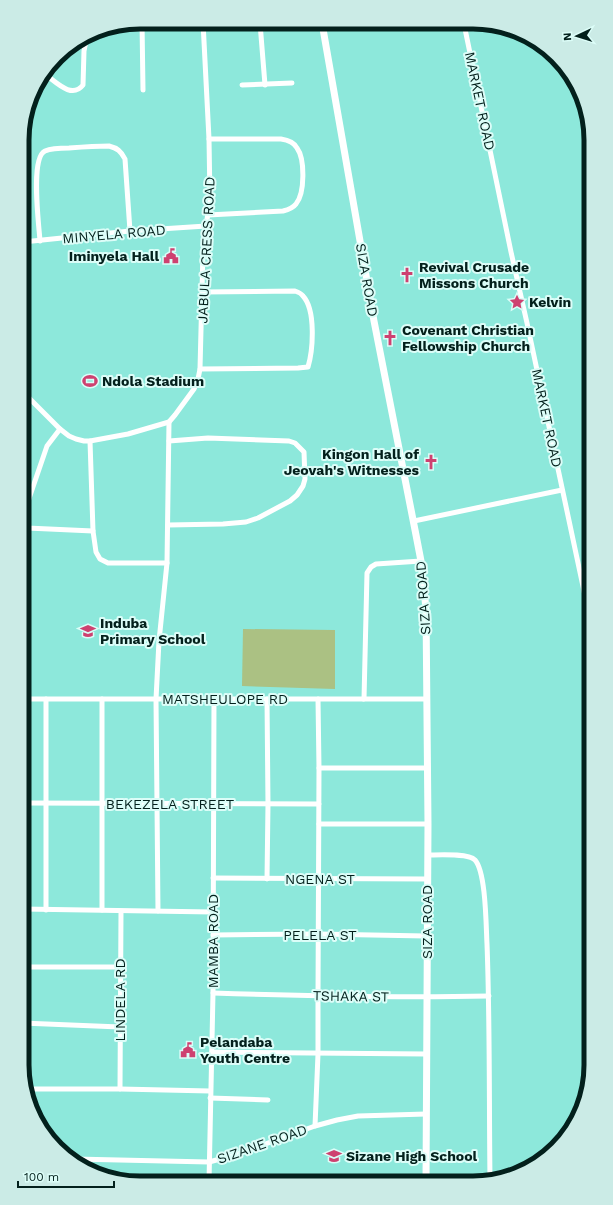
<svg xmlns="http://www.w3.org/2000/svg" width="613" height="1205" viewBox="0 0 613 1205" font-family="'Work Sans',sans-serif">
<rect width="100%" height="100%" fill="#8de8db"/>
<polygon fill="#abc183" points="243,629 335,630 335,689 242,686"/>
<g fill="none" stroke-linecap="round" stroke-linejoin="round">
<g stroke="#fff" stroke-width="5">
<polyline points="142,22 143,90"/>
<polyline points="260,23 265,85"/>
<polyline points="464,24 511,252 527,323 591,624"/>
<polyline points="203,26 244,23"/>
<path d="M46,75C57,83 72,99 83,85L84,51L87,36"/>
<polyline points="242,85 292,83"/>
<polyline points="33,92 41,87 46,75 45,74"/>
<path d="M208,215L283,211C287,210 293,208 296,204C305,193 305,159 297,148C294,142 288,140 281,139H209"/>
<path d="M40,241C39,225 30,158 45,151C52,148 61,148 69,148C82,147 96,146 109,146C117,148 121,151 125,159L130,231"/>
<polyline points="23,242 130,231 206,226"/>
<path d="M200,369L298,368L308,367C313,350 316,310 303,296C301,293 298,292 295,291L203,292"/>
<polyline points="23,392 60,429 69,436 76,439 84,441 90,441 128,434 169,422 175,415 194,389 198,379 200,369 203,251 206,226 210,200 209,139 203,22"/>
<polyline points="90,441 93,531 96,552 100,559 108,563 167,563"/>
<polyline points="23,516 47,446 60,429"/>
<polyline points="414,521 562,490"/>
<polyline points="23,524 27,528 93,531"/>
<polyline points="168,525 223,524 246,522 258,518 290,501 297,495 303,486 305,479 304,452 295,443 289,441 208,438 169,441"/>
<polyline points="22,699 427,699"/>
<polyline points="102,699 102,910"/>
<polyline points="267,699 268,804 267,879"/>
<polyline points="364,699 367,573 371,567 376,564 421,561"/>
<polyline points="319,768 427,768"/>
<polyline points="22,803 319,804"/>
<polyline points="319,824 428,824"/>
<path d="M428,855C438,855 468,853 475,860C486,872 486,926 487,944C490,1022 489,1101 490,1180"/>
<polyline points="213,878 427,879"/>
<polyline points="22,909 213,912"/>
<polyline points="46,910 46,699"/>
<polyline points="158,911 156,699 159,641 167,563 169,422"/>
<polyline points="213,935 318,934 426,936"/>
<polyline points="22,967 121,967"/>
<path d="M213,993C305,996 397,998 489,996"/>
<polyline points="22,1023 120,1027"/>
<polyline points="212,1052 426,1054"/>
<polyline points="26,1089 120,1089 210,1091"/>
<polyline points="120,1089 121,911"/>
<polyline points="210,1098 268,1100"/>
<polyline points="315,1126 318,1054 318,996 319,768 318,699"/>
<polyline points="74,1159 209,1162 235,1155 315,1126 337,1120 358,1116 426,1114"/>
<polyline points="209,1182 213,993 214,699"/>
</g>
<polyline stroke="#fff" stroke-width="7" points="322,23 374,321 416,535 421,561 426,609 428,824 426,1183"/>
</g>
<defs>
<g id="civic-bare" transform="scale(1.2)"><path d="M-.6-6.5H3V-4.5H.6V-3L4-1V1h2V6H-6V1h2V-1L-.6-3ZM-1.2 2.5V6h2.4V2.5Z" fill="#ce4170" stroke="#dcfdf8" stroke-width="2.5" paint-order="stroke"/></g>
<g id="church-bare" transform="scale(1.2)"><path d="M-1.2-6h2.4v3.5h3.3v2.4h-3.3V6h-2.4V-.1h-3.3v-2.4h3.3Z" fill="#ce4170" stroke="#dcfdf8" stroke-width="2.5" paint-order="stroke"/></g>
<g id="sight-bare" transform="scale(1.2)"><path d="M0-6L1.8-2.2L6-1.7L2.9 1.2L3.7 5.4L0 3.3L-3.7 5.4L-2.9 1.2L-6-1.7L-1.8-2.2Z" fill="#ce4170" stroke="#dcfdf8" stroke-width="2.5" paint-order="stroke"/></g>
<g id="stadium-bare" transform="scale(1.2)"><path d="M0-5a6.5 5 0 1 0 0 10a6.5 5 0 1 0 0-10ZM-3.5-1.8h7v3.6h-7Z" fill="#ce4170" stroke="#dcfdf8" stroke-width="2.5" paint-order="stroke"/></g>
<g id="school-bare" transform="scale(1.2)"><path d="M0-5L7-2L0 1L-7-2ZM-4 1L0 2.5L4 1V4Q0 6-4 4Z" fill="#ce4170" stroke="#dcfdf8" stroke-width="2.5" paint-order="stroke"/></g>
</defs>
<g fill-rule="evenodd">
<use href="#civic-bare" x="171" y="256"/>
<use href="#church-bare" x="407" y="275"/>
<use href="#sight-bare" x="517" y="302"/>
<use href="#church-bare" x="390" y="338"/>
<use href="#stadium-bare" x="90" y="381"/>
<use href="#church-bare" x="431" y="462"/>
<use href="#school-bare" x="88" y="631"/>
<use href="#civic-bare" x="188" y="1050"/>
<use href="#school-bare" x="334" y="1156"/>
</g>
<g text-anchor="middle" stroke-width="4" stroke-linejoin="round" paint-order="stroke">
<g font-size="14" fill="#03201c" stroke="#dcfdf8">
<text transform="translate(480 101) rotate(78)" y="5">MARKET ROAD</text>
<text transform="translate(114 234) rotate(-5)" y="5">MINYELA ROAD</text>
<text transform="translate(206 250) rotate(-87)" y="5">JABULA CRESS ROAD</text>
<text transform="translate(367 280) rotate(80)" y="5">SIZA ROAD</text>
<text transform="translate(547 418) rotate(78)" y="5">MARKET ROAD</text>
<text transform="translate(423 598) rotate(-94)" y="5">SIZA ROAD</text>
<text x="225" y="704">MATSHEULOPE RD</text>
<text x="170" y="809">BEKEZELA STREET</text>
<text x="320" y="884">NGENA ST</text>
<text transform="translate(427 922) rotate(-90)" y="5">SIZA ROAD</text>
<text x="320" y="940">PELELA ST</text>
<text transform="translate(213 941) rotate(-90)" y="5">MAMBA ROAD</text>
<text transform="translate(351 996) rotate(1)" y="5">TSHAKA ST</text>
<text transform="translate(120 1000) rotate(-90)" y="5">LINDELA RD</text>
<text transform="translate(262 1144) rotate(-19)" y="5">SIZANE ROAD</text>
</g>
<g font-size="14" font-weight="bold" fill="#03201c" stroke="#dcfdf8" text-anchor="start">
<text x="159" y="261" text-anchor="end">Iminyela Hall</text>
<text x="419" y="272">Revival Crusade<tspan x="419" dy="16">Missons Church</tspan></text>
<text x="529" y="307">Kelvin</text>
<text x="402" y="335">Covenant Christian<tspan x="402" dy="16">Fellowship Church</tspan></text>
<text x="102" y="386">Ndola Stadium</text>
<text x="419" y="459" text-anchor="end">Kingon Hall of<tspan x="419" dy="16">Jeovah's Witnesses</tspan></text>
<text x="100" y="628">Induba<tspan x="100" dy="16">Primary School</tspan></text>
<text x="200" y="1047">Pelandaba<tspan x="200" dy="16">Youth Centre</tspan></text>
<text x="346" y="1161">Sizane High School</text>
</g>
</g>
<path d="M0 0H613V1205H0ZM140 29H473A111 111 0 0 1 584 140V1065A111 111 0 0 1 473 1176H140A111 111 0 0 1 29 1065V140A111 111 0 0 1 140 29Z" fill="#cbebe6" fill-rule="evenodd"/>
<path fill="none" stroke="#03201c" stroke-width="5" d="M140 29H473A111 111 0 0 1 584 140V1065A111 111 0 0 1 473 1176H140A111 111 0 0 1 29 1065V140A111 111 0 0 1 140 29Z"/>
<g transform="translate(577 36) rotate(266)" stroke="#dcfdf8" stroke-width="3" paint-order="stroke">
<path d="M0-3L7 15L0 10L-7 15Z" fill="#03201c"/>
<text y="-6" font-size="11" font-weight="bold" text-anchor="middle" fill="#03201c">N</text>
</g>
<path d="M18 1181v6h96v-6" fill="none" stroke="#03201c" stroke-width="2"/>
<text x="24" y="1181" font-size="12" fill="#03201c" stroke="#dcfdf8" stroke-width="3" paint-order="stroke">100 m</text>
</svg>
